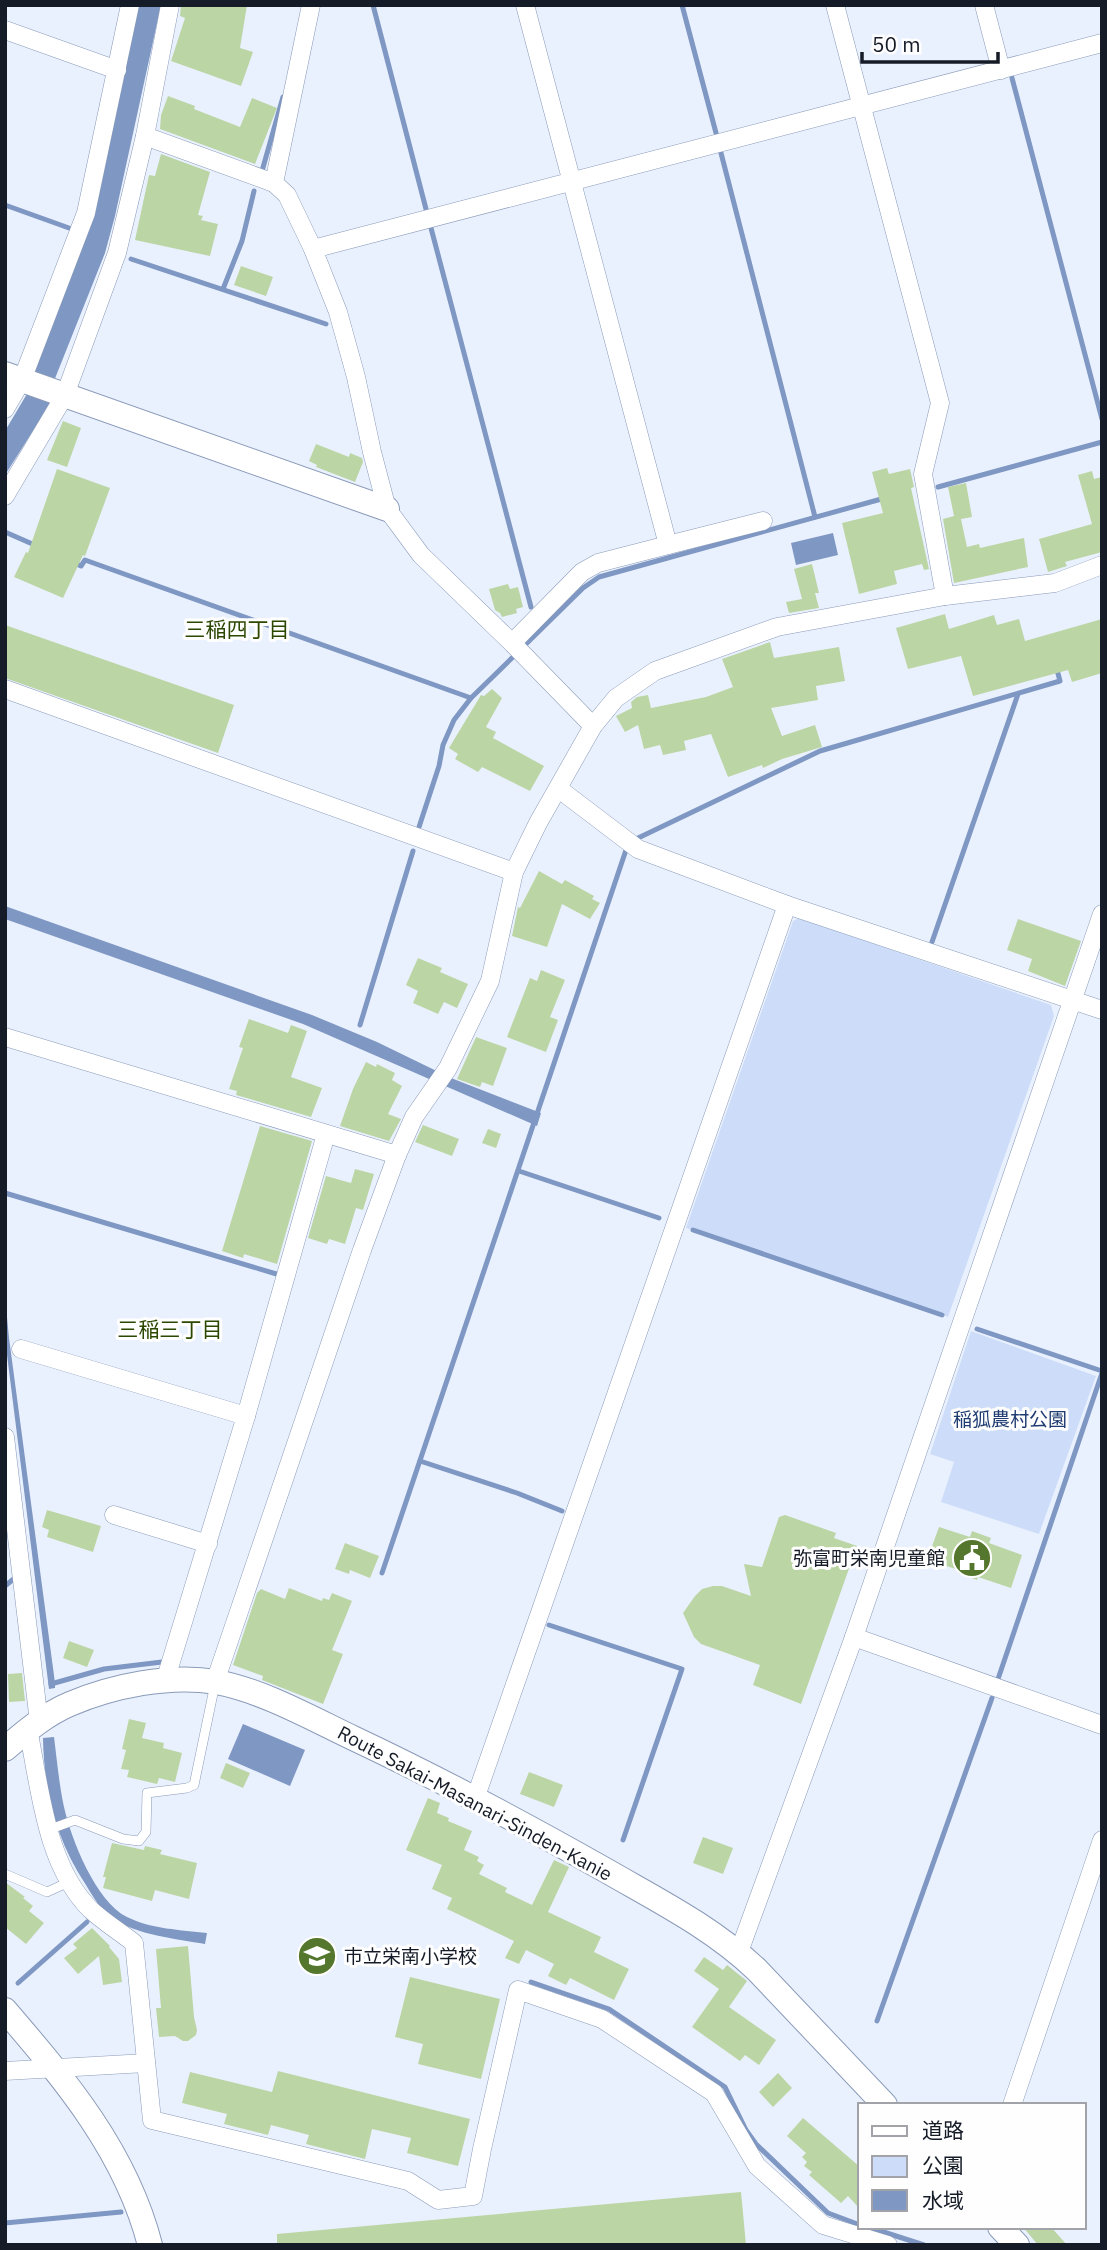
<svg xmlns="http://www.w3.org/2000/svg" width="1107" height="2250" viewBox="0 0 1107 2250" font-family="'IBM Plex Sans','Noto Sans JP',sans-serif">
<rect width="100%" height="100%" fill="#eaf1fe"/>
<g fill="#cdddf9">
<polygon points="799,918 1051,1005 1054,1016 948,1317 686,1228 793,921"/>
<polygon points="971,1331 1096,1376 1039,1534 941,1502 954,1462 930,1454"/>
</g>
<g fill="#7f97c3">
<polygon points="137,5 161,5 115,216 105,253 54,381 50,404 5,475 5,431 37,377 35,370 95,210"/>
<polygon points="833,533 838,555 796,565 791,543"/>
<polygon points="5,906 312,1015 377,1042 451,1078 541,1113 537,1126 303,1024 5,919"/>
<polygon points="5,1296 9,1338 55,1683 55,1688 49,1689 5,1339"/>
<polygon points="243,1724 305,1750 290,1786 228,1759"/>
<path d="M54,1737C57,1760 59,1784 64,1807C71,1839 96,1902 127,1917C151,1929 181,1930 207,1933L205,1944C177,1939 136,1935 112,1918C101,1910 93,1897 86,1885C56,1840 44,1791 43,1738Z"/>
</g>
<g fill="none" stroke-linecap="round" stroke-linejoin="round">
<g stroke="#7f97c3" stroke-width="5">
<polyline points="373,5 426,209"/>
<polyline points="682,5 716,133"/>
<polyline points="1012,78 1102,419"/>
<polyline points="721,153 815,517"/>
<polyline points="262,171 283,97"/>
<polyline points="5,205 69,228"/>
<polyline points="431,228 531,607"/>
<polyline points="131,259 326,324"/>
<polyline points="223,289 242,241 254,191"/>
<polyline points="938,487 1102,442"/>
<polyline points="5,532 37,546"/>
<polyline points="72,562 81,566 85,560 471,698"/>
<polyline points="526,644 583,588 599,577 885,498"/>
<polyline points="419,827 439,766 443,745 454,720 471,698 514,656"/>
<polyline points="636,839 820,751 1060,681 1056,666"/>
<polyline points="932,942 1018,694"/>
<polyline points="360,1025 413,851"/>
<polyline points="519,1171 659,1218"/>
<polyline points="5,1193 280,1275"/>
<polyline points="693,1230 942,1315"/>
<polyline points="977,1329 1102,1371"/>
<polyline points="420,1461 517,1493 562,1511"/>
<polyline points="382,1573 626,850"/>
<polyline points="5,1586 16,1577"/>
<polyline points="549,1625 682,1669 623,1840"/>
<polyline points="998,1679 1102,1373"/>
<polyline points="51,1684 104,1669 162,1662"/>
<polyline points="531,1982 609,2009 725,2087 746,2130 756,2144 828,2213 860,2225"/>
<polyline points="18,1983 87,1922"/>
<polyline points="877,2021 992,1698"/>
<polyline points="5,2223 121,2212"/>
<polyline points="868,2227 924,2245"/>
</g>
</g>
<g fill="#bcd5a5">
<polygon points="181,5 247,5 240,48 253,52 241,86 171,61 185,18 180,16"/>
<polygon points="168,96 195,106 194,109 240,127 252,98 277,108 255,164 160,129 161,115"/>
<polygon points="161,154 210,172 198,215 203,216 201,220 218,224 210,256 135,240 149,175 155,176"/>
<polygon points="241,266 273,277 266,296 234,285"/>
<polygon points="63,421 81,428 67,467 47,460"/>
<polygon points="316,444 349,457 350,453 362,458 363,462 355,482 316,467 317,465 309,461"/>
<polygon points="887,468 889,474 910,469 914,487 911,488 929,569 924,570 922,564 894,571 897,584 859,594 842,523 883,513 872,472"/>
<polygon points="57,469 110,488 85,556 83,555 63,598 14,577 26,552 28,553"/>
<polygon points="1092,471 1094,479 1102,477 1102,552 1065,562 1067,566 1048,572 1039,539 1092,524 1078,475"/>
<polygon points="966,483 972,517 961,519 967,547 979,544 980,548 1024,538 1028,567 954,583 943,519 954,516 948,487"/>
<polygon points="812,564 819,593 815,593 819,608 789,613 786,602 802,599 794,569"/>
<polygon points="508,584 510,589 518,587 523,607 516,609 517,613 502,617 500,613 495,610 489,589"/>
<polygon points="945,614 949,629 994,615 997,625 1019,619 1025,641 1102,619 1102,673 1072,682 1068,670 973,696 961,656 908,669 896,628"/>
<polygon points="5,625 234,705 218,753 5,678"/>
<polygon points="770,642 774,658 839,647 845,681 816,686 818,700 771,708 782,736 815,725 822,747 782,759 763,768 762,765 728,777 711,734 684,741 686,750 663,755 660,745 644,749 638,725 625,732 616,716 632,708 631,702 637,697 648,695 651,708 706,697 733,687 722,659"/>
<polygon points="492,689 502,698 486,727 496,732 493,738 544,766 530,791 482,767 478,772 455,759 458,754 449,748 481,695 484,696"/>
<polygon points="539,871 562,884 565,880 594,896 592,899 600,903 590,919 562,904 547,947 512,936 518,907 520,908"/>
<polygon points="1018,919 1081,941 1065,986 1028,971 1032,959 1007,950"/>
<polygon points="418,958 442,968 440,972 468,984 457,1008 444,1002 438,1014 413,1003 418,991 406,985"/>
<polygon points="541,970 565,980 550,1017 558,1020 546,1052 507,1037 530,978 537,981"/>
<polygon points="249,1019 288,1033 291,1025 307,1031 291,1077 322,1088 311,1117 236,1095 237,1091 229,1089 243,1048 239,1047"/>
<polygon points="476,1037 507,1048 493,1086 482,1082 480,1087 457,1079"/>
<polygon points="366,1062 376,1067 377,1064 395,1073 392,1080 402,1086 388,1114 401,1119 389,1141 340,1126 353,1089"/>
<polygon points="423,1125 459,1139 452,1156 415,1142"/>
<polygon points="260,1126 312,1141 277,1264 244,1254 243,1258 222,1251"/>
<polygon points="488,1129 501,1134 496,1148 482,1143"/>
<polygon points="355,1169 374,1174 363,1210 356,1208 345,1244 329,1239 327,1244 308,1238 326,1176 351,1183"/>
<polygon points="47,1510 101,1526 93,1552 47,1537 49,1530 42,1527"/>
<polygon points="785,1515 836,1533 834,1538 857,1546 801,1704 753,1685 760,1665 701,1644 694,1637 683,1613 695,1596 702,1589 713,1586 722,1586 751,1596 744,1564 762,1567 779,1517"/>
<polygon points="939,1527 970,1537 972,1531 991,1538 989,1543 1022,1555 1011,1588 978,1577 977,1580 958,1573 959,1570 927,1560"/>
<polygon points="345,1543 379,1556 370,1578 350,1570 349,1574 335,1569"/>
<polygon points="289,1588 322,1601 323,1598 329,1600 332,1593 352,1601 332,1650 343,1654 323,1704 262,1680 263,1676 233,1665 257,1593 261,1589 285,1599"/>
<polygon points="69,1641 94,1650 87,1667 63,1658"/>
<polygon points="22,1673 25,1701 9,1702 8,1674"/>
<polygon points="129,1719 146,1723 142,1738 164,1743 163,1748 182,1753 175,1782 159,1778 157,1784 127,1777 129,1770 121,1769 126,1750 122,1749"/>
<polygon points="226,1763 250,1773 243,1788 220,1778"/>
<polygon points="529,1772 563,1785 554,1807 520,1794"/>
<polygon points="428,1798 440,1803 437,1813 449,1818 448,1821 472,1831 464,1850 479,1857 477,1861 484,1865 479,1874 507,1888 505,1892 532,1905 554,1860 569,1867 548,1912 601,1937 594,1952 629,1969 614,2000 570,1978 566,1985 548,1976 554,1964 526,1950 519,1964 505,1958 514,1941 447,1909 452,1898 432,1889 442,1865 406,1850"/>
<polygon points="703,1837 733,1848 723,1874 693,1863"/>
<polygon points="112,1843 144,1850 145,1846 162,1850 160,1854 197,1863 189,1899 155,1890 152,1901 103,1888 106,1877 103,1877"/>
<polygon points="5,1882 25,1897 23,1898 33,1906 29,1911 44,1923 26,1944 5,1927"/>
<polygon points="92,1928 110,1946 109,1947 119,1959 122,1982 103,1985 99,1956 78,1974 64,1958 77,1948 73,1944"/>
<polygon points="188,1946 194,2017 197,2030 196,2035 188,2041 183,2041 175,2036 159,2037 156,2008 161,2008 156,1949"/>
<polygon points="704,1957 723,1970 727,1965 747,1981 729,2007 776,2040 759,2065 745,2055 740,2061 692,2027 719,1989 694,1971"/>
<polygon points="410,1977 500,1999 481,2079 418,2064 423,2044 395,2037"/>
<polygon points="278,2071 470,2119 458,2166 407,2153 411,2138 372,2129 365,2159 306,2144 309,2135 271,2125 268,2135 224,2124 227,2114 182,2103 190,2072 272,2092"/>
<polygon points="778,2073 792,2088 773,2107 759,2092"/>
<polygon points="803,2118 860,2167 860,2209 848,2196 841,2203 809,2175 812,2172 804,2166 807,2162 802,2157 806,2153 787,2136"/>
<polygon points="741,2192 746,2245 277,2245 277,2234"/>
<polygon points="1023,2227 1051,2227 1067,2245 1038,2245"/>
</g>
<g fill="none" stroke-linecap="round" stroke-linejoin="round">
<g stroke="#8a9bb9" stroke-width="10">
<g id="lane">
<polyline points="48,1830 75,1820 123,1839 139,1841 146,1832 147,1793 187,1788 194,1785 215,1684"/>
<polyline points="5,1874 47,1892 69,1882"/>
</g>
</g>
<g stroke="#8a9bb9" stroke-width="19">
<g id="street">
<polyline points="311,5 274,183 287,195 313,249 338,312 356,377 372,452 387,509 421,555 512,643 593,726"/>
<polyline points="835,5 940,403 923,474 945,596"/>
<polyline points="984,5 1001,70"/>
<polyline points="5,30 117,70"/>
<polyline points="145,136 274,183"/>
<polyline points="313,249 1102,43"/>
<polyline points="5,409 22,380 86,213 130,5"/>
<polyline points="5,496 65,395 117,253 145,136 170,5"/>
<polyline points="668,545 763,521"/>
<polyline points="512,643 582,572 598,563 668,545 525,5"/>
<polyline points="5,689 514,872"/>
<polyline points="559,789 638,849 787,905 1102,1010"/>
<polyline points="5,1037 397,1155"/>
<polyline points="21,1349 246,1416"/>
<polyline points="5,1437 39,1722"/>
<polyline points="114,1515 208,1544"/>
<polyline points="854,1637 1102,1725"/>
<polyline points="165,1681 246,1416 326,1134"/>
<polyline points="215,1682 362,1250 397,1155 414,1117 448,1068 490,981 514,872 538,823 593,726 616,698 655,671 777,627 945,596 1055,583 1102,565"/>
<path d="M28,1729C40,1788 46,1866 91,1910C104,1922 120,1932 134,1943L152,2120L408,2181L438,2200L473,2196L482,2149L518,1990L602,2019L714,2093L757,2166L823,2225L888,2245"/>
<polyline points="475,1799 787,905"/>
<polyline points="739,1952 854,1637 1102,914"/>
<polyline points="5,2071 146,2063"/>
<polyline points="1012,2105 1102,1840"/>
</g>
</g>
<g stroke="#8a9bb9" stroke-width="26">
<g id="secondary">
<polyline points="5,374 387,509"/>
<path d="M5,1749C25,1732 46,1714 70,1704C112,1686 170,1674 216,1682C261,1690 311,1718 353,1738C440,1779 524,1824 607,1871C659,1901 713,1928 757,1970L885,2105"/>
<path d="M5,2010C66,2081 126,2152 150,2245"/>
<polyline points="1000,2227 1017,2245"/>
</g>
</g>
<use href="#lane" stroke="#fff" stroke-width="9"/>
<use href="#street" stroke="#fff" stroke-width="18"/>
<use href="#secondary" stroke="#fff" stroke-width="24"/>
</g>
<defs>
<g id="civic-disc" transform="scale(2.0125)"><circle r="9.5" fill="#54762d" stroke="#fefefe"/><path d="M-.6-6.5H3V-4.5H.6V-3L4-1V1h2V6H-6V1h2V-1L-.6-3ZM-1.2 2.5V6h2.4V2.5Z" fill="#fff"/></g>
<g id="school-disc" transform="scale(2.0125)"><circle r="9.5" fill="#54762d" stroke="#fefefe"/><path d="M0-5L7-2L0 1L-7-2ZM-4 1L0 2.5L4 1V4Q0 6-4 4Z" fill="#fff"/></g>
</defs>
<g fill-rule="evenodd">
<use href="#civic-disc" x="972" y="1558"/>
<use href="#school-disc" x="317" y="1956"/>
</g>
<g text-anchor="middle" stroke-width="6" stroke-linejoin="round" paint-order="stroke">
<g font-size="19" fill="#1f3c72" stroke="#fefefe">
<text x="1010" y="1426">稲狐農村公園</text>
</g>
<g font-size="19" fill="#151b27" stroke="#fefefe" text-anchor="end">
<text x="945" y="1565">弥富町栄南児童館</text>
<text x="344" y="1963" text-anchor="start">市立栄南小学校</text>
</g>
<g font-size="19" fill="#151b27" stroke="#fefefe">
<text transform="translate(475 1803) rotate(28)" y="7">Route Sakai-Masanari-Sinden-Kanie</text>
</g>
<g font-size="21" fill="#2b4700" stroke="#fefefe">
<text x="237" y="637">三稲四丁目</text>
<text x="170" y="1337">三稲三丁目</text>
</g>
</g>
<rect width="1107" height="2250" fill="none" stroke="#151b27" stroke-width="14"/>
<rect x="858" y="2103" width="228" height="126" fill="#fefefe" stroke="#a1a3a8" stroke-width="2"/>
<rect x="872" y="2126" width="35" height="10" fill="#ffffff" stroke="#a1a3a8" stroke-width="2"/>
<text x="922" y="2138" font-size="21" fill="#151b27">道路</text>
<rect x="872" y="2156" width="35" height="21" fill="#cdddf9" stroke="#a1a3a8" stroke-width="2"/>
<text x="922" y="2173" font-size="21" fill="#151b27">公園</text>
<rect x="872" y="2190" width="35" height="21" fill="#7f97c3" stroke="#a1a3a8" stroke-width="2"/>
<text x="922" y="2208" font-size="21" fill="#151b27">水域</text>
<path d="M862 52v10h136v-10" fill="none" stroke="#151b27" stroke-width="3.5"/>
<text x="872" y="52" font-size="21" fill="#151b27" stroke="#fefefe" stroke-width="5" paint-order="stroke">50 m</text>
</svg>
